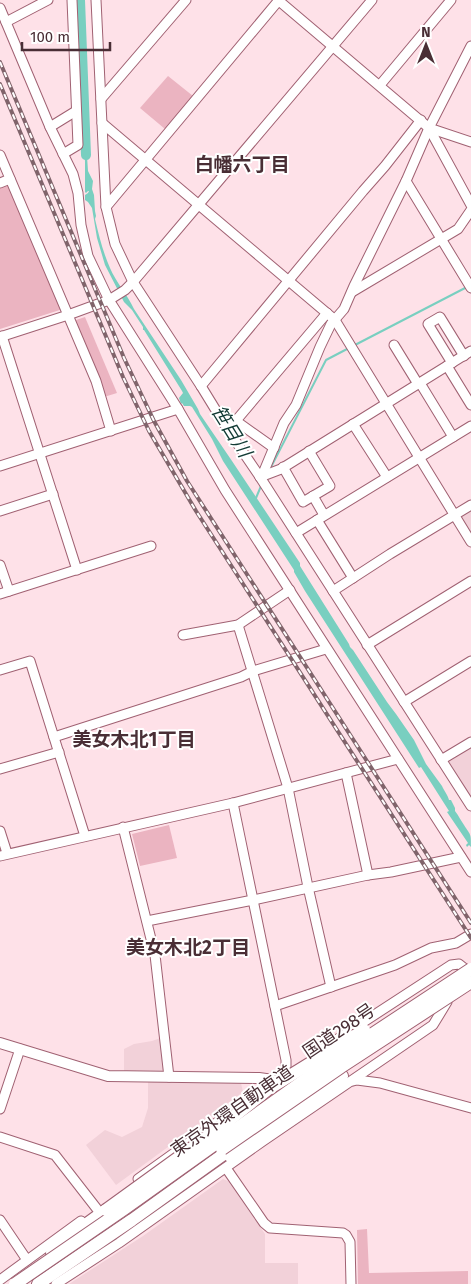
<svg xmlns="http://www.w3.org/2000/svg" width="471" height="1284" viewBox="0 0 471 1284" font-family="'Fira Sans','Noto Sans JP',sans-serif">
<rect width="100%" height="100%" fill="#fee1e8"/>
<g fill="#f2d1d9">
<polygon points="471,510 471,532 461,516"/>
<polygon points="471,746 471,797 448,760"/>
<polygon points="163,1037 165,1073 124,1073 124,1049 134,1044 152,1041"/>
<polygon points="148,1081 160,1082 241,1083 243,1092 116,1185 86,1145 105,1130 122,1137 142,1127 148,1108"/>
<polygon points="223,1179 228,1181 265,1234 265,1263 298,1263 298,1284 69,1284 143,1236"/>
</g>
<g fill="#ebb4c1">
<polygon points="168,76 193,96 165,129 140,108"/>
<polygon points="10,183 63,309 0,329 0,186"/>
<polygon points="85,317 117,393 104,397 73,321"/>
<polygon points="169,825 177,858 140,866 132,834"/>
<polygon points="367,1229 369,1273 468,1271 468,1284 358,1284 357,1230"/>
</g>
<path fill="#79cfc0" d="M84,141H86L88,171L93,181L92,189L94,195L95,211L96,216L95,219C99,236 103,252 110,268C116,282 127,294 134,309L181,380L198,409L200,414L232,461L300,563V566L349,644L350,647L353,650L387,702L396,714L414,740L426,764L442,786C444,791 448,795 449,800H451L455,808V811C459,816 461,821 464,825C471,836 471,833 471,847L469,845L467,847L466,845L468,843L447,812L449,811L421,767L419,768L305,591L294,572V570L223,461L212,439L192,407L190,406H184L182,403L181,404L179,398L183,393L182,391L144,330H143V327L132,310L124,302L105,265L97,238L92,208L88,202L85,200V195L88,193L89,191H88L86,193L85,192V162Z"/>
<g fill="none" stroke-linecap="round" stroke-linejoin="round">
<g stroke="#79cfc0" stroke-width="2">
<polyline points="353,346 467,287"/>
<polyline points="270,469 326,360 349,348"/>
<polyline points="256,498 261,486"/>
</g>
<polyline stroke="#79cfc0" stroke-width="10" points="80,0 86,155"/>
<g stroke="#a06172" stroke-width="11">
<g id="minor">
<polyline points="96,0 106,207 115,244 133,282 201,386 228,430 260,477 471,806"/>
<polyline points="278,0 429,128 471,205"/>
<polyline points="0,8 50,127 73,174 78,193 81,225 88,256 109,300 178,409 225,490 471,872"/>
<polyline points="6,22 48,0"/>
<polyline points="380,85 451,0"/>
<polyline points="101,99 186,0"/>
<polyline points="102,123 199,205 335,320 471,542"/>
<polyline points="50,127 76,111"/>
<polyline points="429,128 471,142"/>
<polyline points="63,154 78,145 72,0"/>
<polyline points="0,155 96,381 111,431"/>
<polyline points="406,181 471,288"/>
<polyline points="0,183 10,179"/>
<polyline points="106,207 279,0"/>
<polyline points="352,292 458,229 471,210"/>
<polyline points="2,336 77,570"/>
<polyline points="0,337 68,315 109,300 125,290 133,282 372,0"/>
<polyline points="394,345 418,384"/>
<polyline points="452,363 428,324 440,317 464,356"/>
<polyline points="447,366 471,405"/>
<polyline points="420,383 453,437"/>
<polyline points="201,386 363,191 385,166 421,120"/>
<polyline points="236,421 274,448"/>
<polyline points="353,424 387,477"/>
<polyline points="228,430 327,313"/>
<polyline points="0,466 178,409"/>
<polyline points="283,467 303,502 330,486 309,451"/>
<polyline points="260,477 264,471 284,423 296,405 320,347 331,324 344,309 354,286 406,181 429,128 471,46"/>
<polyline points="260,477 281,469 471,351"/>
<polyline points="313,496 324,515"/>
<polyline points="0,511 53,494"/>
<polyline points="317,520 353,578"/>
<polyline points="296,533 471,426"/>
<polyline points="0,565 9,591"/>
<polyline points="333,591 390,554 471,505"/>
<polyline points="0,594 151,546"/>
<polyline points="238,625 288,788 308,887 331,987"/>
<polyline points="183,635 238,625 290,590"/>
<polyline points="367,645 471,581"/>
<polyline points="0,670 30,661 85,836"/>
<polyline points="404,702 471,661"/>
<polyline points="54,737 241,677 253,671 326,649"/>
<polyline points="441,760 471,742"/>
<polyline points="0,769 59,752"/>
<polyline points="346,773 368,875"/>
<polyline points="233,803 286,1060 286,1072 282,1081"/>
<polyline points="123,827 155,955 169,1077"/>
<polyline points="0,831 7,853"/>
<polyline points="0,856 233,803 398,759"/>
<polyline points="147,921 253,900 368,875 391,872 461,857"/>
<polyline points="275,1006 395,965 431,948 456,943 471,934"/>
<polyline points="319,1051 451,965 459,964 464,968"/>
<polyline points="353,1081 357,1080 380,1083 471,1108"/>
<polyline points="0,1109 20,1049"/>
<polyline points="0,1137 55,1155 97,1209"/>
<polyline points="226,1168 264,1223 270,1228 343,1233 346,1235 350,1242 351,1284"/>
<polyline points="138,1179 219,1121 230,1118"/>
<polyline points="0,1220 27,1260"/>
<polyline points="0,1280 81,1221"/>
<polyline points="56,1284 119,1243 263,1141 433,1025 447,1002"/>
</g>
</g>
<g stroke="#a06172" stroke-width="12">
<polyline id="major" points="0,1043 108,1076 259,1078 273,1080 283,1084"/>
</g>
<g stroke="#a06172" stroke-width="14">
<g id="highway">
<polyline points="230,1156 342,1076"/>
<polyline points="52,1253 77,1231 106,1210"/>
<polyline points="38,1284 132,1220 235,1146"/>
</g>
</g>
<use href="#minor" stroke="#fff" stroke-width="9"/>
<use href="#major" stroke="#fff" stroke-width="10"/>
<use href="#highway" stroke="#fff" stroke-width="12"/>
<g stroke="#80646b" stroke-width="4">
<g id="rail">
<polyline points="0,62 124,358 154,421 187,481 471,923"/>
<polyline points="0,84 123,377 149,431 196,511 471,938"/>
</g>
</g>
<use href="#rail" stroke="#fff" stroke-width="2" stroke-dasharray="5.5" stroke-linecap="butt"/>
<g stroke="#a06172" stroke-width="14" stroke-linecap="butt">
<g id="highway-bridge">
<polyline points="222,1149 341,1067 471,982"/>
<polyline points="106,1210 218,1129 267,1090 364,1030"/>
<polyline points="15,1284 124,1209 330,1062 471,969"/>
</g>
</g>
<use href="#highway-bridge" stroke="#fff" stroke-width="12"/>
</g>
<g text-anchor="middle" stroke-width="4" stroke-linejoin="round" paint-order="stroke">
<g font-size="18" fill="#492e35" stroke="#fff">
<text transform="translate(339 1031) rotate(-34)" y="6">国道298号</text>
<text transform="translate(232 1111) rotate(-35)" y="6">東京外環自動車道</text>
</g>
<g font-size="19" font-weight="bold" fill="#492e35" stroke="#fff">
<text x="242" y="171">白幡六丁目</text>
<text x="134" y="746">美女木北1丁目</text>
<text x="188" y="954">美女木北2丁目</text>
</g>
<g font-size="19" font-style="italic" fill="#113a34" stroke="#fff">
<text transform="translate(232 431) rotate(58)" y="7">笹目川</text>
</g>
</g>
<g transform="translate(426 45)" stroke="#ffffff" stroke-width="4" paint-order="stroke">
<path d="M0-4L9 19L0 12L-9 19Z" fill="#492e35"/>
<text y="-8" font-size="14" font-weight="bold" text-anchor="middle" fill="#492e35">N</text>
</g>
<path d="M22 42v8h88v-8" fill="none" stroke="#492e35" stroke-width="2.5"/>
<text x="30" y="42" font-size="15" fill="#492e35" stroke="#ffffff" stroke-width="4" paint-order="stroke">100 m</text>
</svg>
